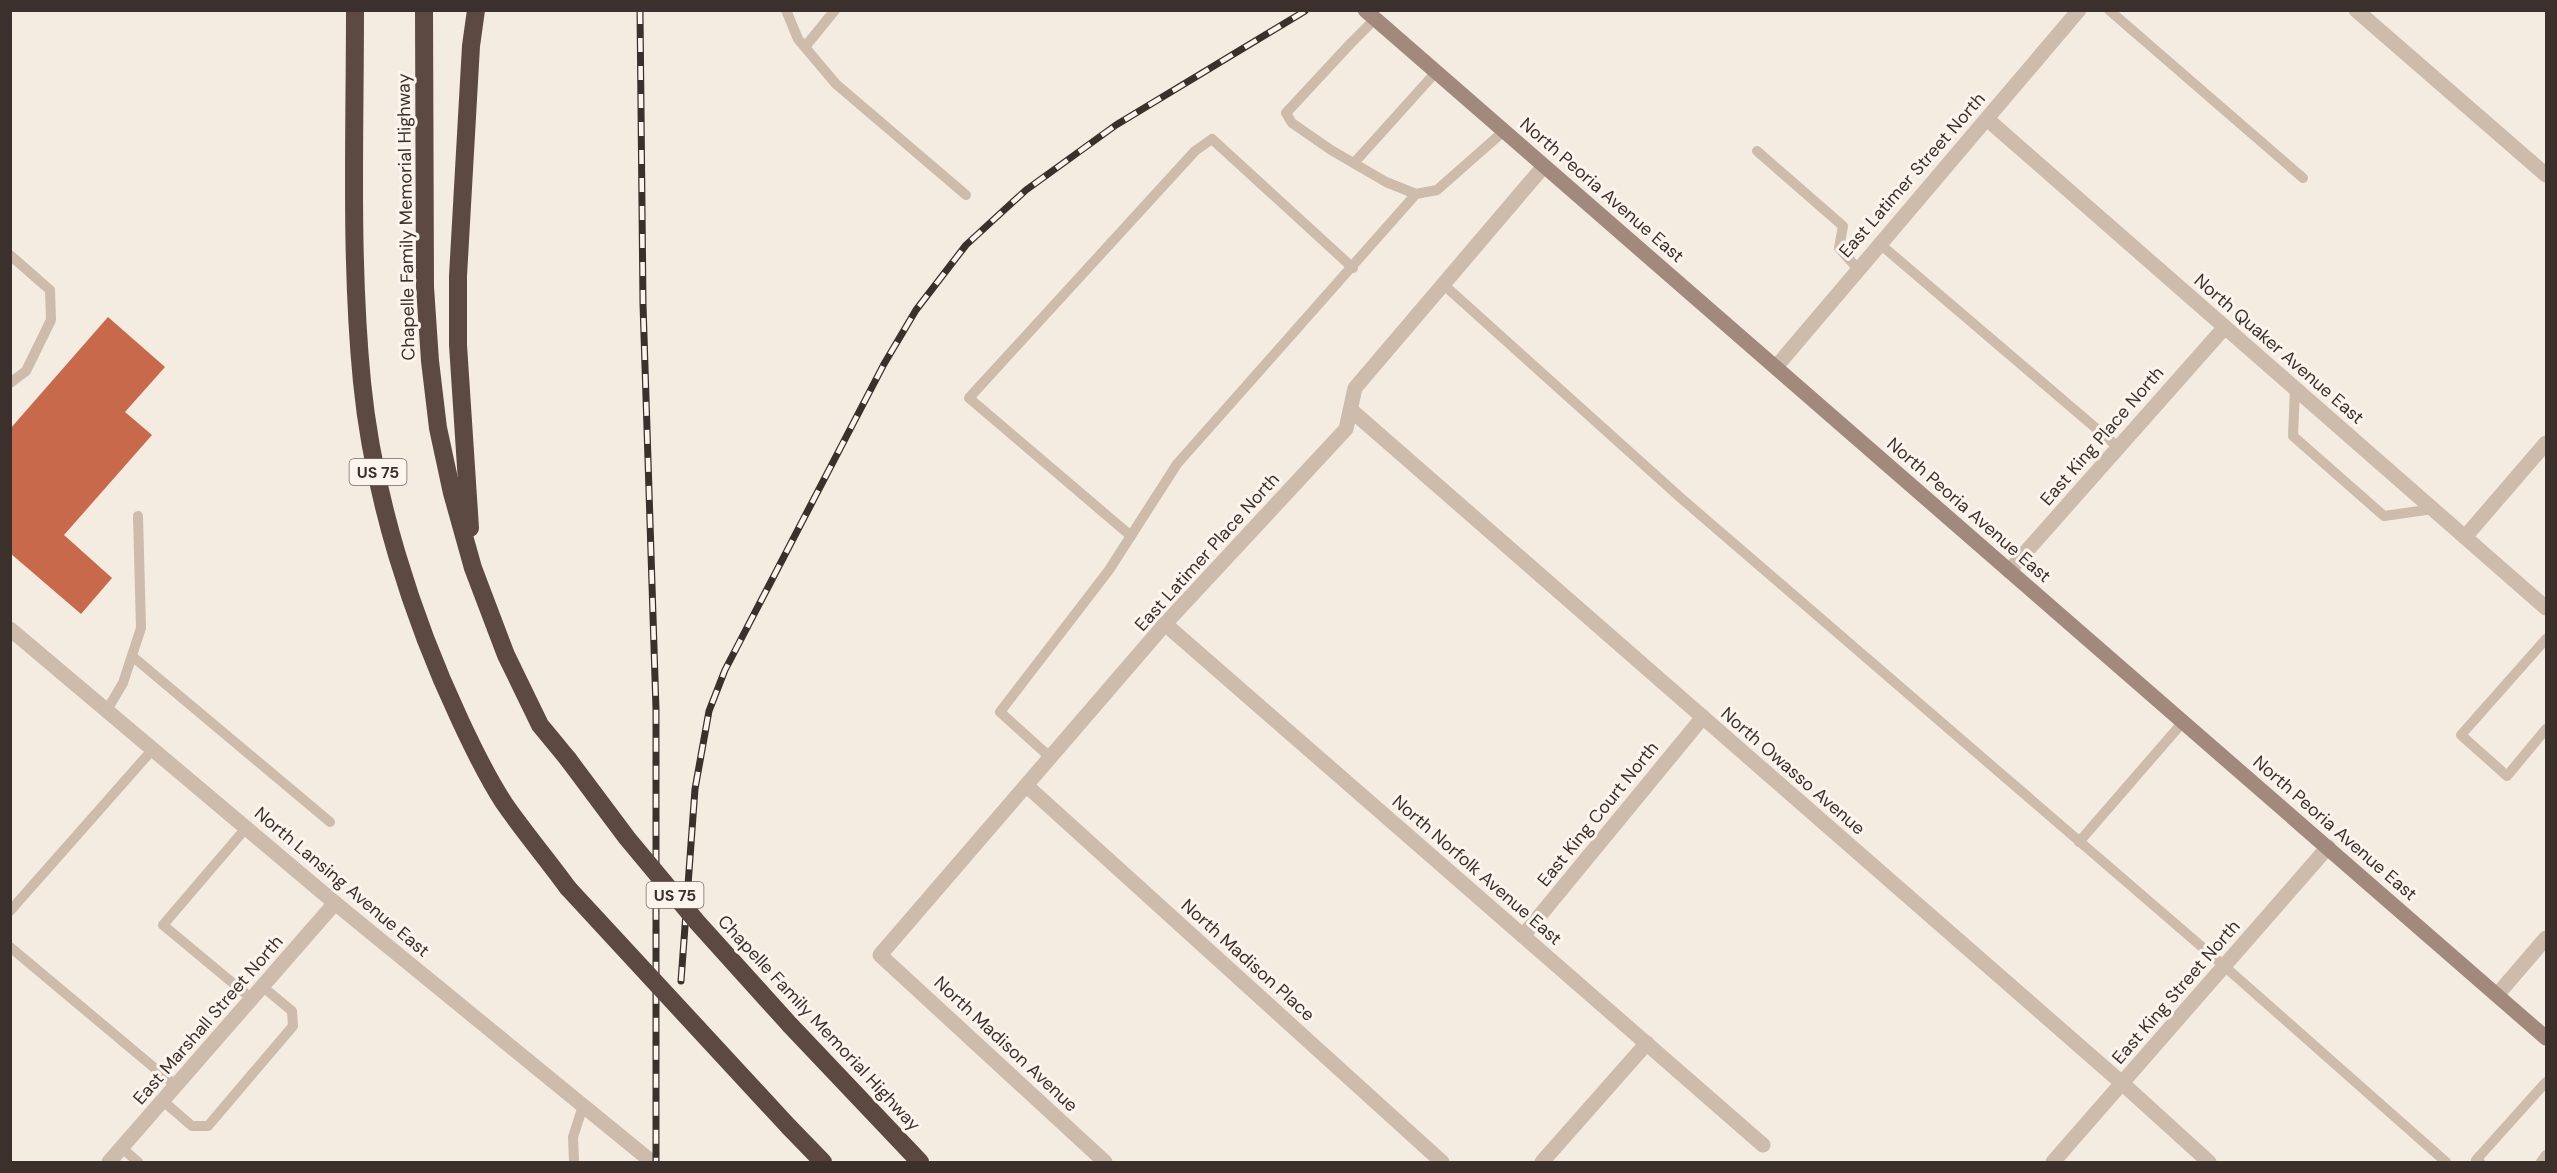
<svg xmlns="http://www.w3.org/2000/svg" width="2557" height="1173" viewBox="0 0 2557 1173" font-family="'DM Sans',sans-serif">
<rect width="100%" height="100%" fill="#f4ebe1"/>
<polygon fill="#c8694b" points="108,317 165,367 125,412 152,435 64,535 112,578 81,614 10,553 10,429"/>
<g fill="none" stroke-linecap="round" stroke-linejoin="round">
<g stroke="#cdbbac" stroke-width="10">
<polyline points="786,10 798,39 836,84 966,195"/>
<polyline points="2109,10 2303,178"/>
<polyline points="1375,19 1351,43 1286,113 1292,123 1331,150 1386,182 1416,194 1437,190 1504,131"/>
<polyline points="805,47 835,10"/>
<polyline points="1757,151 1843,226 1839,248 1858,269"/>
<polyline points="1354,163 1436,72"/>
<polyline points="1880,244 2118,447"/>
<polyline points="10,255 50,290 51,320 26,371 10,383"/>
<polyline points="1444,285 1682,499 2223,965 2446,1162"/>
<polyline points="2295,388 2293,436 2384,516 2433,509"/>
<polyline points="1131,536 969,398 1195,151 1212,139 1353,268"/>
<polyline points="2546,639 2461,735 2507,776 2546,729"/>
<polyline points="132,656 330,822"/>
<polyline points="107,710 123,683 141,628 138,516"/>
<polyline points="1051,758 1000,712 1109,570 1177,464 1416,194"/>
<polyline points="246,828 163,925 252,999"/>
<polyline points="2079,842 2183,722"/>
<polyline points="10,911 153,749"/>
<polyline points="10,947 176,1086"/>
<polyline points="163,1101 192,1126 208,1126 293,1026 292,1011 263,987"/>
<polyline points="122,1148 138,1162"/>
<polyline points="574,1162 573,1137 583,1106"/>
<polyline points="2480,1162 2476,1160 2546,1082"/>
<polyline points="2541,1162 2546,1155"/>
</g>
<g stroke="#cdbbac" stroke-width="15">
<polyline points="2356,10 2546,175"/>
<polyline points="1987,119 2546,608"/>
<polyline points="1776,367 2079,10"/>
<polyline points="1351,410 2123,1084 2209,1162"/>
<polyline points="2465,537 2546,443"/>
<polyline points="2009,571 2225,327"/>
<polyline points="1165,624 1763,1145"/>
<polyline points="1027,786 1442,1162"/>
<polyline points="1523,936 1703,717"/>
<polyline points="2497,995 2546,938"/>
<polyline points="109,1162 335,903"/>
<polyline points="1105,1162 880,955 1165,624 1346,429 1355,388 1544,166"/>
<polyline points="1542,1162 1647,1043"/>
<polyline points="2053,1162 2328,847"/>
</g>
<polyline stroke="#cdbbac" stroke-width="15" points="10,629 335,903 652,1162"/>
<polyline stroke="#a18a7d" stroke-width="15" points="1365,10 2546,1038"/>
<g stroke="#5c4a42" stroke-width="18">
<path d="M355,10C355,134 350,259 362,382C373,495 412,618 460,720C473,748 487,777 504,803C524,832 547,859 568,888"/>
<polyline points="424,10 425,287 430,361 438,428 452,493 473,568 506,655 540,725 568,759"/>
<polyline points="470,528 458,345 458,276 471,46 476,10"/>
<polyline points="790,1025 920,1162"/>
<polyline points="789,1127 823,1162"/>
</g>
<g stroke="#3b302b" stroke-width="7">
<g id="rail">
<polyline points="640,10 643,304 656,709 656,1162"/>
<polyline points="681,981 695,789 709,711 725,670 884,364 916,310 966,245 1026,190 1116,125 1305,11"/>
</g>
</g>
<use href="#rail" stroke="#fbf5ee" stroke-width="4.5" stroke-dasharray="14" stroke-linecap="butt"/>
<g stroke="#5c4a42" stroke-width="18">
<polyline points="568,759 627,838 697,922 790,1025"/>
<polyline points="568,888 789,1127"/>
</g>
</g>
<g text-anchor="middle" stroke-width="6" stroke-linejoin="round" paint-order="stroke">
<g fill="#fbf5ee" stroke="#756b66" stroke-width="1.5">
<rect x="349.5" y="459" width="57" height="26" rx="4.5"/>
<rect x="646.5" y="882" width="57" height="26" rx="4.5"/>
</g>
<g font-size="16" font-weight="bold" fill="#3b302b">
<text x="378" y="478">US 75</text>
<text x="675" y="901">US 75</text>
</g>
<g font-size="18" fill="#3b302b" stroke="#fbf5ee">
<text transform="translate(1912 175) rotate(-49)" y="6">East Latimer Street North</text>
<text transform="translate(1602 190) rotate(41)" y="6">North Peoria Avenue East</text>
<text transform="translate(406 217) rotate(-91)" y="6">Chapelle Family Memorial Highway</text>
<text transform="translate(2279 349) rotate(41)" y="6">North Quaker Avenue East</text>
<text transform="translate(2102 436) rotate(-49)" y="6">East King Place North</text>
<text transform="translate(1969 510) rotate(41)" y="6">North Peoria Avenue East</text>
<text transform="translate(1207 552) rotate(-48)" y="6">East Latimer Place North</text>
<text transform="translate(1793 771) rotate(41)" y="6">North Owasso Avenue</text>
<text transform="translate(1598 814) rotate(-51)" y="6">East King Court North</text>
<text transform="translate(2335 828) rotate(41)" y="6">North Peoria Avenue East</text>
<text transform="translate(1477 870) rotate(41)" y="6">North Norfolk Avenue East</text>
<text transform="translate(342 882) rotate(40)" y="6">North Lansing Avenue East</text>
<text transform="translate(1248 960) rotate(42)" y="6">North Madison Place</text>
<text transform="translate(2176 992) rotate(-49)" y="6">East King Street North</text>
<text transform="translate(208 1020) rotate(-49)" y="6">East Marshall Street North</text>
<text transform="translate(819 1023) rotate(47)" y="6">Chapelle Family Memorial Highway</text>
<text transform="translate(1006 1044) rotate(43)" y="6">North Madison Avenue</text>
</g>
</g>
<rect width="2557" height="1173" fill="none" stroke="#3b302b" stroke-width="24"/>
</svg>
